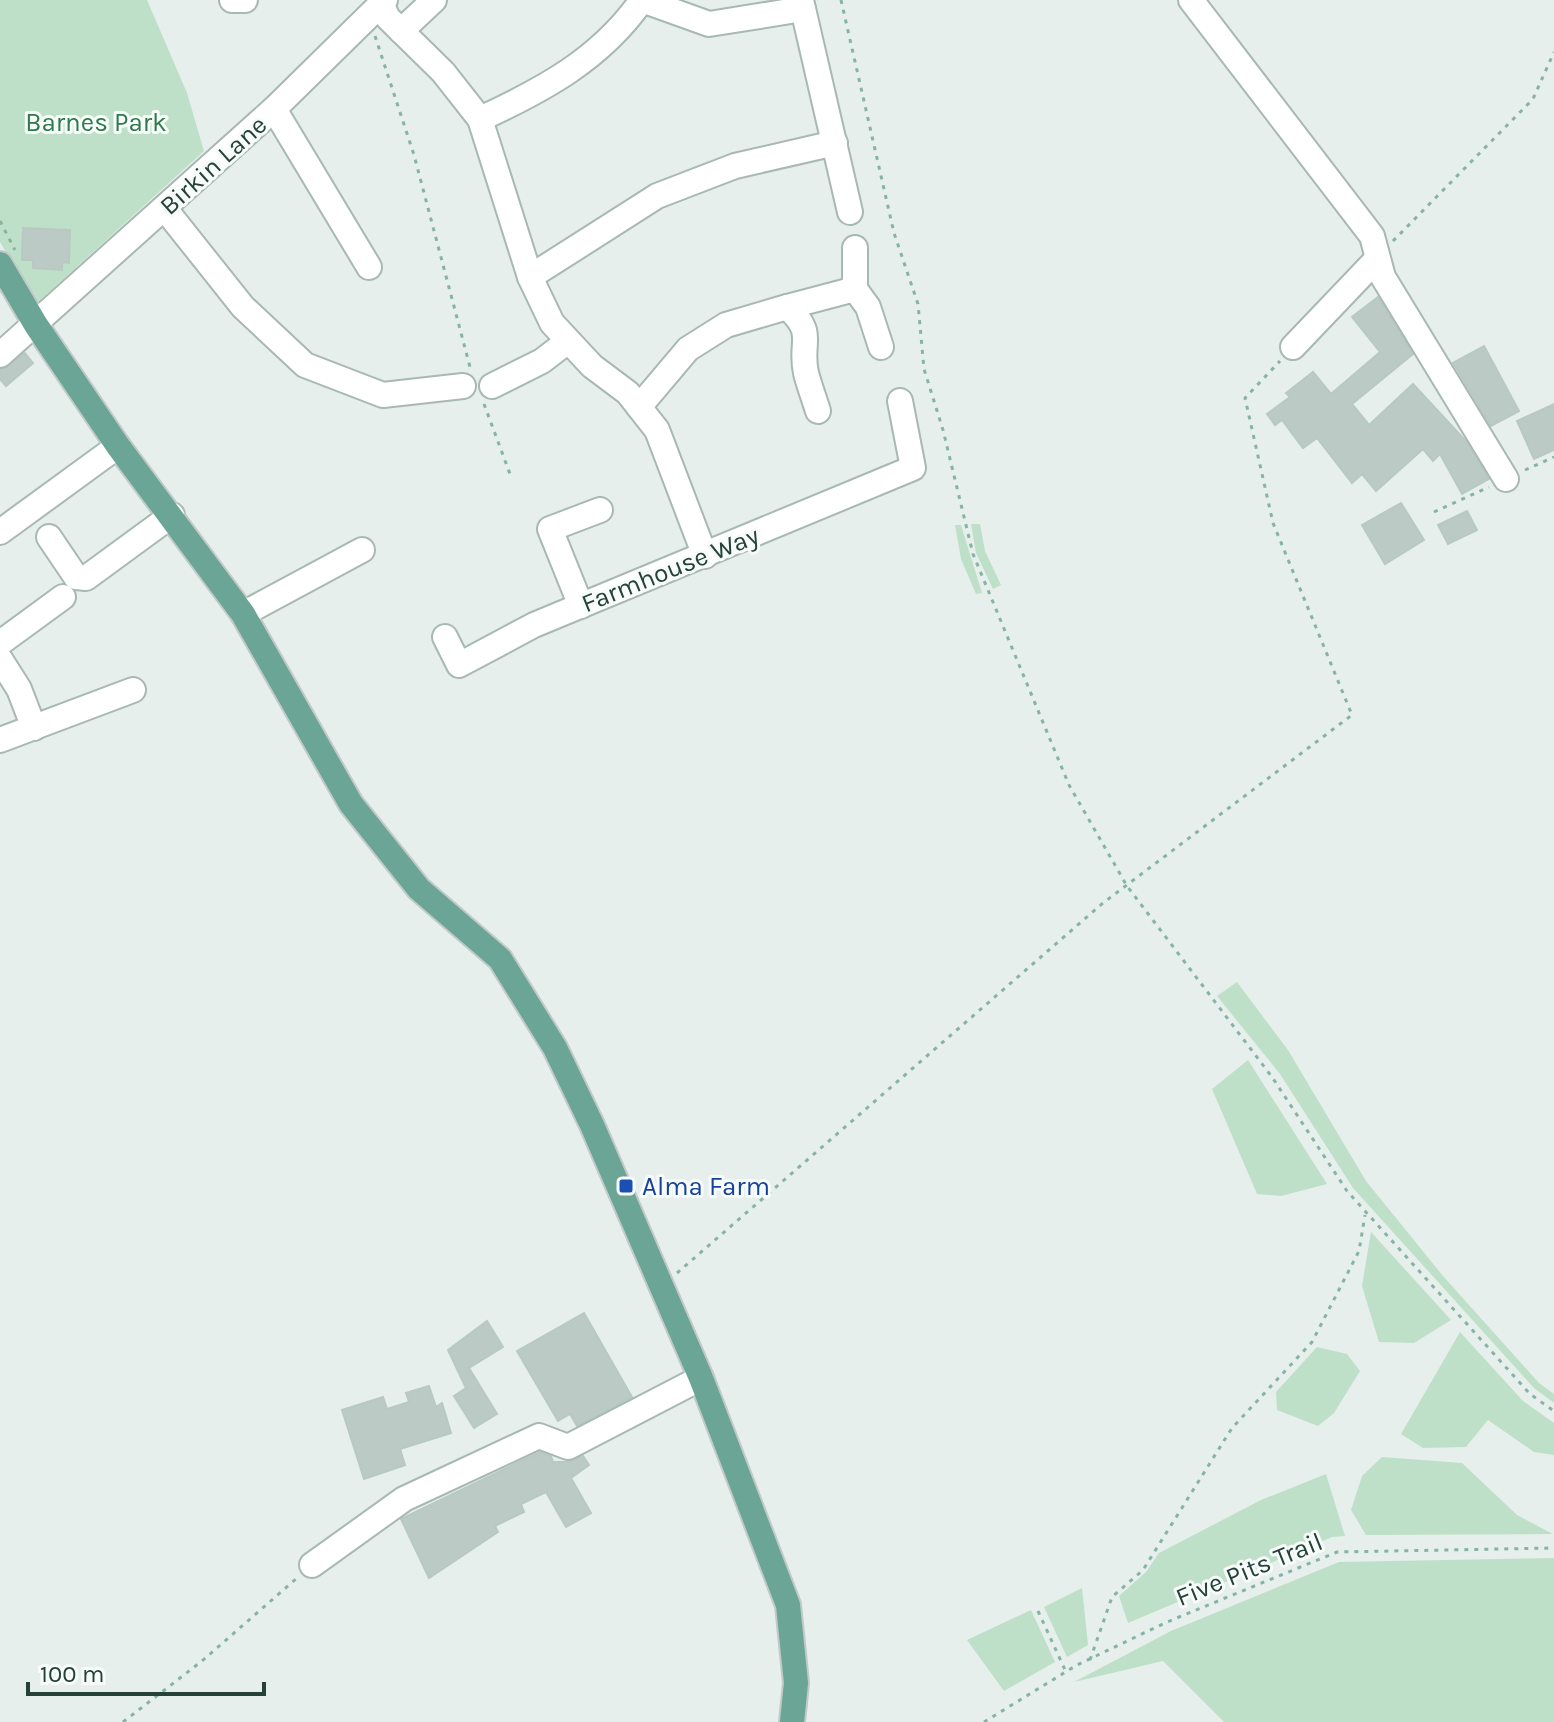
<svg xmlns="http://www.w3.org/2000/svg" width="1554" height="1722" viewBox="0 0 1554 1722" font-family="Karla,sans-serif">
<rect width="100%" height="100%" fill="#e6efeb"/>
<g fill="#bfe0c8">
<polygon points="0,0 147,0 187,93 204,151 37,303 0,242"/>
<polygon points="971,524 980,524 985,551 1001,585 993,589 976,553"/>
<polygon points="955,525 961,525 982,593 976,594 961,559"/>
<polygon points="1237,982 1288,1050 1366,1181 1443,1276 1539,1383 1554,1394 1554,1403 1534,1388 1353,1188 1280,1074 1217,996"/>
<polygon points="1248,1060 1327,1184 1281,1196 1257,1194 1212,1089"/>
<polygon points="1371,1232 1451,1320 1414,1343 1379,1342 1362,1286"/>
<polygon points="1460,1332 1523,1401 1554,1423 1554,1455 1534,1452 1488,1420 1466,1447 1423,1448 1401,1434"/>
<polygon points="1317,1347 1347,1354 1360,1371 1334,1413 1318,1426 1277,1410 1276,1392"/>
<polygon points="1382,1457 1462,1463 1517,1515 1553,1534 1366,1535 1351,1510 1362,1476"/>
<polygon points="1326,1474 1345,1536 1332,1537 1128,1623 1119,1596 1146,1572 1159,1553 1261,1500"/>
<polygon points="1554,1558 1554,1722 1224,1722 1163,1661 1074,1682 1171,1631 1339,1562"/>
<polygon points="1082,1588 1088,1645 1067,1657 1044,1607"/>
<polygon points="1031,1610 1055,1662 1004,1691 967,1640"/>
</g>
<g fill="#bbcac4" stroke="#b8c9c2" stroke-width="2">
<polygon points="23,228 70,230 69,263 62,262 62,270 33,268 33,260 22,260"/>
<polygon points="1378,297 1413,354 1352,404 1369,425 1413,384 1465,440 1489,479 1462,494 1440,454 1433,461 1423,449 1376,491 1362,474 1352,483 1317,438 1303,448 1282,420 1275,425 1267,414 1290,397 1286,393 1313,372 1331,394 1380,352 1352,317"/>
<polygon points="1484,346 1519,411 1491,426 1453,363"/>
<polygon points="25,353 33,363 6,386 0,379 0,370"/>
<polygon points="1554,404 1554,450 1534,459 1517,421"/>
<polygon points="1401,503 1424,540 1385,564 1362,525"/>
<polygon points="1467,511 1477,530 1448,544 1438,525"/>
<polygon points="584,1313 632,1397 577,1426 570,1414 558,1421 517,1351"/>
<polygon points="487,1321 503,1347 469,1368 497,1414 474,1428 454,1396 466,1388 448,1350"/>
<polygon points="429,1386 436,1407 442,1403 451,1433 400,1449 405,1465 364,1479 342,1410 383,1397 387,1409 409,1402 406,1393"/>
<polygon points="540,1452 551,1456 553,1462 570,1462 583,1456 589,1465 571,1478 591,1513 566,1527 546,1492 521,1504 524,1512 495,1526 498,1532 429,1578 401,1519"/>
</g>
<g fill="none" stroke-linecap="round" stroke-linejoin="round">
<g stroke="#a8b8b2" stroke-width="28">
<g id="minor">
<polyline points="232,0 245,0"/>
<polyline points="801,0 850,212"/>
<polyline points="1191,0 1372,236 1383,277 1506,479"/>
<polyline points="381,4 388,18 443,72 480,119 530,277 552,323 592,366 628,393 657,430 705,556"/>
<polyline points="401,31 434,0"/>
<polyline points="274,109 369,267"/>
<path d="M480,119C543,90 601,59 642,0L709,24L803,9"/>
<polyline points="165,209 243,307 305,365 383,395 463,386"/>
<polyline points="855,248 855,289"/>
<polyline points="530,277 657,196 735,166 835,143"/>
<polyline points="787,307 855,289 868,307 881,347"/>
<polyline points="1293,347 1377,259"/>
<polyline points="0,355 274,109 385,0"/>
<polyline points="492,386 542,361 568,341"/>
<path d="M639,407L688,349L726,325L787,307C817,334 799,342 806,373C809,385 814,398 818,411"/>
<polyline points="0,532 118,446"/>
<polyline points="49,537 76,577 86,578 172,515"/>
<polyline points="581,606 550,529 600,510"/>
<polyline points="243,614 362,550"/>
<polyline points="445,637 459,665 534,625 913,468 900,401"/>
<polyline points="0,643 63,597"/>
<polyline points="0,659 19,689 34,728"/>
<polyline points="0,740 133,690"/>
<polyline points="312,1565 404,1499 539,1436 568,1447 701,1378"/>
</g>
</g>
<g stroke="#c2cac8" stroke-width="28">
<polyline id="major" points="0,264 36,325 118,446 243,614 351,804 419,889 500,959 555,1048 592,1125 701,1378 788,1605 796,1683 792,1722"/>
</g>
<g stroke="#86b3a5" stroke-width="3" stroke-dasharray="4 6" stroke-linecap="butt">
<polyline points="841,0 894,233 918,304 924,369 943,430 973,554 1069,785 1127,886 1272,1077 1347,1191 1530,1394 1554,1411"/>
<polyline points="375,36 414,155 470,367"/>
<polyline points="0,221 15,250"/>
<polyline points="1393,241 1533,99 1554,52"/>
<polyline points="484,404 510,474"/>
<polyline points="1525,470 1554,457"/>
<polyline points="1434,512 1489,487"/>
<polyline points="677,1273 1103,903 1352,715 1273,523 1245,398 1280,361"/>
<polyline points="1038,1611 1066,1672"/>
<polyline points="1090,1660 1112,1597 1143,1570 1232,1428 1312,1342 1359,1251 1365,1215"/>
<polyline points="123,1722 202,1661 297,1578"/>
<polyline points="984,1722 1077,1665 1167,1622 1337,1552 1554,1548"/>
</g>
<use href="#minor" stroke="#fff" stroke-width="24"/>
<use href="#major" stroke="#6aa596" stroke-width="24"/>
</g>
<rect fill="#1a4fb4" stroke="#f7fbf9" stroke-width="3" x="618" y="1178" width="16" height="16" rx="4"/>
<g text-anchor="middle" stroke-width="6" stroke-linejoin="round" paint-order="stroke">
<g font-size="26" fill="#2d7a4b" stroke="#f7fbf9">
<text x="96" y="131">Barnes Park</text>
</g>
<g font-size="26" fill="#24423a" stroke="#f7fbf9">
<text transform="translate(213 165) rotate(-42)" y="9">Birkin Lane</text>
<text transform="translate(670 569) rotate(-22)" y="9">Farmhouse Way</text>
<text transform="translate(1249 1569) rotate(-22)" y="9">Five Pits Trail</text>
</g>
<g font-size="26" fill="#164399" stroke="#f7fbf9" text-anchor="start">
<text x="642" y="1195">Alma Farm</text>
</g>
</g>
<path d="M28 1682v12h236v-12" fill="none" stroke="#24423a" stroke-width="4"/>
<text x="40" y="1682" font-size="24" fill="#24423a" stroke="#f7fbf9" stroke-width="6" paint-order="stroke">100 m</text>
</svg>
